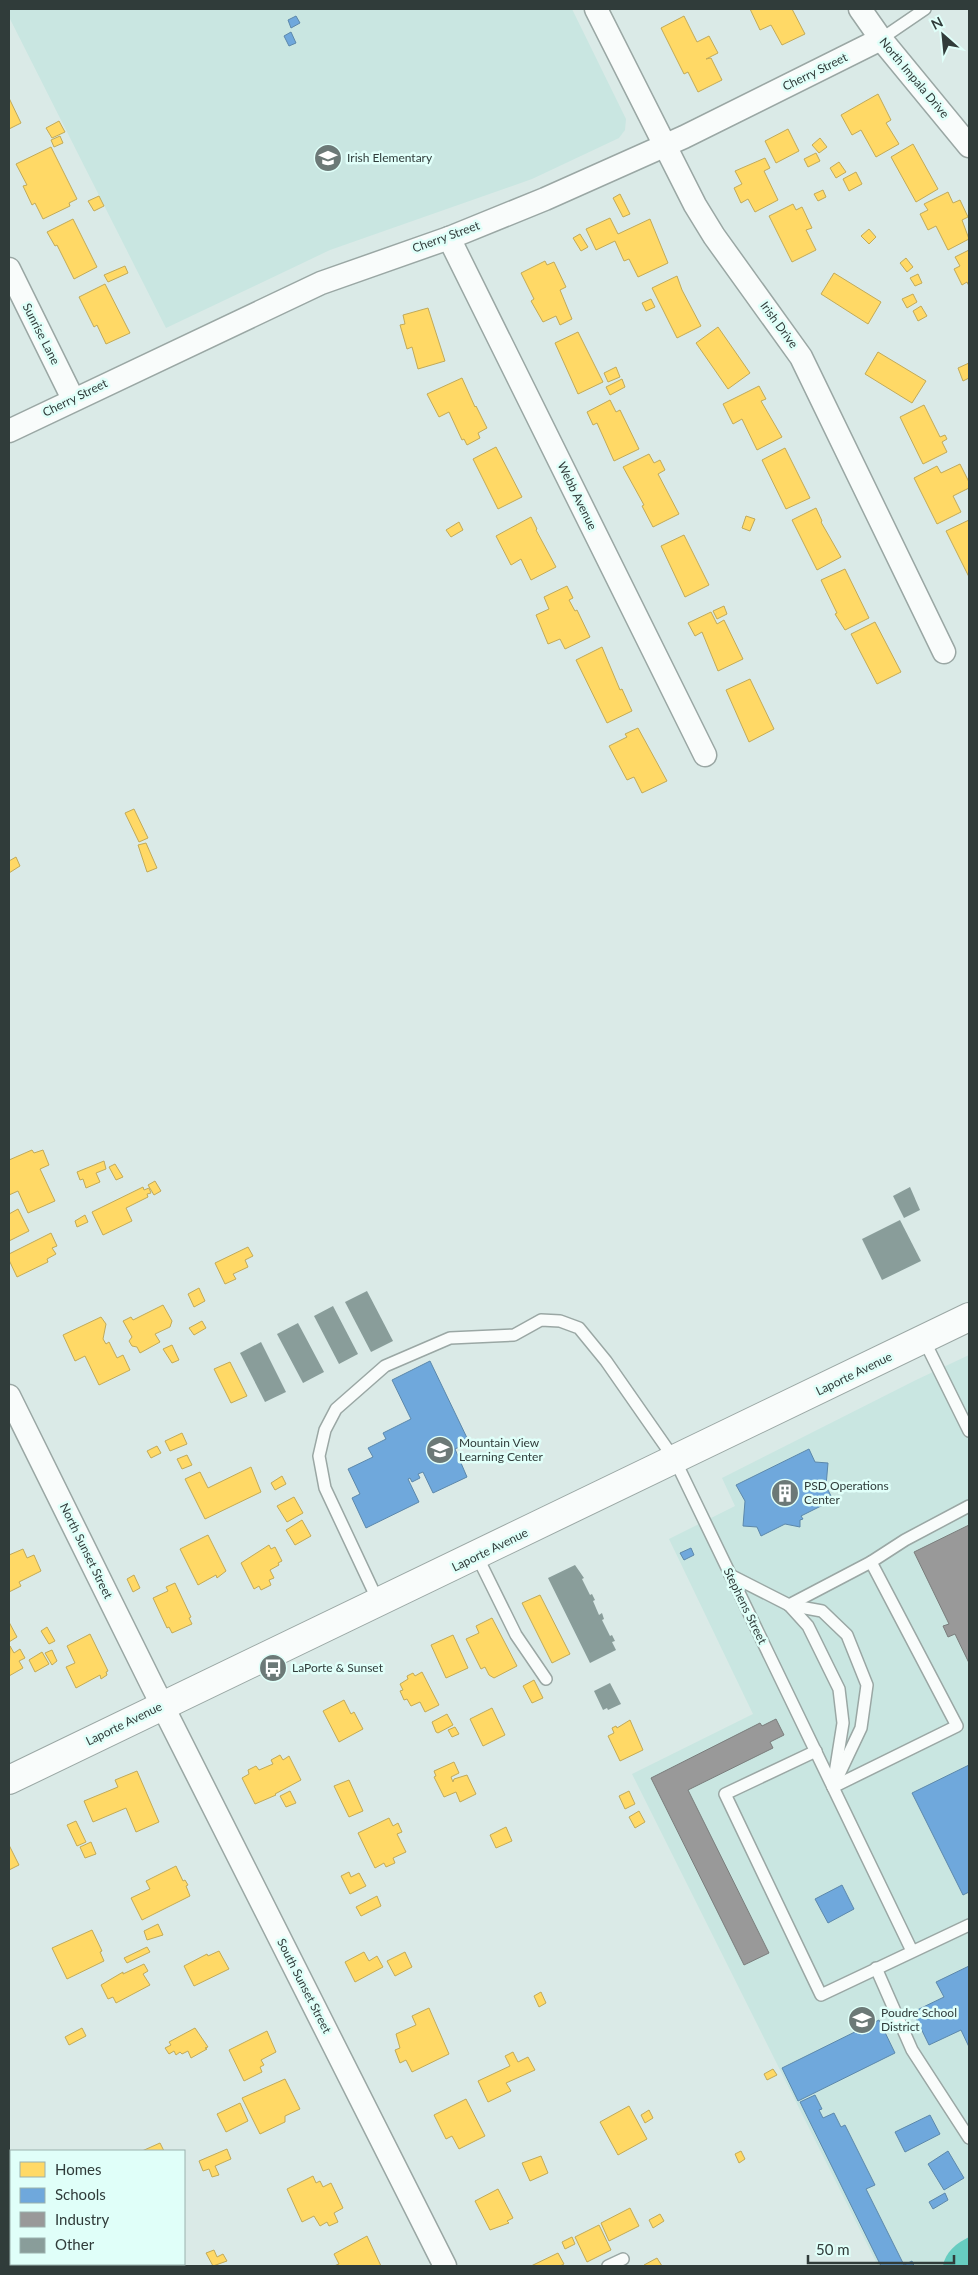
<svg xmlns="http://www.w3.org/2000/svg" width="978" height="2275" viewBox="0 0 978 2275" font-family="Lato,sans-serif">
<rect width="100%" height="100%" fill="#daeae7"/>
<g fill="#c9e6e1">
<polygon points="9,9 572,9 626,119 625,130 619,138 532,179 330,250 166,328 9,17"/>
<polygon points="969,1355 969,2266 878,2266 632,1774 753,1714 669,1539 735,1506 722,1478 916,1380"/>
</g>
<path fill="#67cdc1" d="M969,2237V2266H943C945,2252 957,2243 969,2237Z"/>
<g fill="#ffd966" stroke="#c1aa59">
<polygon points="750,9 792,9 805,34 782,45 771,25 760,30"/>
<polygon points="684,16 697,42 709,36 718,53 706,59 711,58 722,80 698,92 688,72 684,74 661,28"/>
<polygon points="878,94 891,120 886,123 899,144 876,157 861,130 852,135 841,115"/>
<polygon points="9,98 21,123 9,129"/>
<polygon points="59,121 65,132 52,138 46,128"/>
<polygon points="788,129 799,151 776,163 765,141"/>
<polygon points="60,136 63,143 54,147 51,140"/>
<polygon points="820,138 827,147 819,153 812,145"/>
<polygon points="913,144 938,189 916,202 891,157"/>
<polygon points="51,147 77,199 69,203 70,206 43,219 35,203 32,205 23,186 27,185 16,164"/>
<polygon points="816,153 820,161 808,167 804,159"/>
<polygon points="765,158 770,168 764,171 778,200 755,212 748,199 741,203 734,188 742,184 735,171"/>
<polygon points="839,162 846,172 836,178 830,168"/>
<polygon points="856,172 862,184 849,191 843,179"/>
<polygon points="823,190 826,197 818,201 814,194"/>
<polygon points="948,192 953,203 960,200 968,217 962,220 969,239 948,250 936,226 928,230 920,214 928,210 924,204"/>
<polygon points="620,194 630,214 623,217 613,198"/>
<polygon points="99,196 104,206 94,211 88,201"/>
<polygon points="793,204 796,210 802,207 812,228 806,230 816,250 792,262 769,216"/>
<polygon points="610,218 618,234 650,219 668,263 638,277 629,259 624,261 615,241 596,250 586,229"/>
<polygon points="73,219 97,267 74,279 57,245 55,246 47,232"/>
<polygon points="869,229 876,237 869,244 861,236"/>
<polygon points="580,234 588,247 581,251 573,238"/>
<polygon points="969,250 969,286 967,282 962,285 954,269 960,266 955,257"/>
<polygon points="906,258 913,267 907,272 900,263"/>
<polygon points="545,261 547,265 554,262 566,287 560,290 572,319 560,325 556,316 543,322 531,301 534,299 521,273"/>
<polygon points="125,266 128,273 108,282 104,275"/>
<polygon points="834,273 881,302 868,324 821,294"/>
<polygon points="918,274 922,283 915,286 910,278"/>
<polygon points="677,276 682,290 701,326 677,338 652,288"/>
<polygon points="105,284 130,333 106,344 97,325 94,327 79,297"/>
<polygon points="913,294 917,302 907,308 902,299"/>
<polygon points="651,299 655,307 646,311 642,303"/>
<polygon points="921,306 927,316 918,321 913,311"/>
<polygon points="428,308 445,361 418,369 412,347 407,349 400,325 405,324 403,315"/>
<polygon points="718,327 750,373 728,389 696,343"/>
<polygon points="578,332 603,382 578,394 555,343"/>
<polygon points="878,352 926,381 912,403 865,374"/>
<polygon points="969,363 969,378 963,381 958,368"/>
<polygon points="616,367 620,377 608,382 604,373"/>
<polygon points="462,378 475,407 476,406 487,428 478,433 480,438 467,445 464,439 462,440 449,412 439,417 427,394"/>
<polygon points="622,379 625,387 610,395 606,387"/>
<polygon points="759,386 766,399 761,401 782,437 757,450 742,419 733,424 723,404"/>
<polygon points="610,400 616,412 620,410 639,449 614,461 597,423 593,425 587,412"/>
<polygon points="924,405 940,437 945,435 947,439 942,442 947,452 923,464 900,417"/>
<polygon points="496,447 522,497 498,509 473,459"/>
<polygon points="785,448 810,498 786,509 762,460"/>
<polygon points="649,454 654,463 660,460 665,470 658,474 679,514 653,527 642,506 644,505 623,467"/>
<polygon points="960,464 969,482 969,488 953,496 961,512 937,524 914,478 937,466 941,473"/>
<polygon points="816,508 822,521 821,522 841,557 817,570 792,520"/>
<polygon points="746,516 755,519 750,531 742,528"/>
<polygon points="531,517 537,529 536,530 556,567 531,580 521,559 511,565 496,536"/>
<polygon points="969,520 969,577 946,531"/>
<polygon points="459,522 463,530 451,537 446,530"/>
<polygon points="684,535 709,585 685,597 661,546"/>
<polygon points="845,569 869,618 845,630 835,614 837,613 821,580"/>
<polygon points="567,586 573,598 569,600 575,611 577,610 590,637 565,649 560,639 548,644 536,615 549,609 544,597"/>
<polygon points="724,606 727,614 717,619 713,611"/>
<polygon points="711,612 717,624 724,620 743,659 718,671 702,632 695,636 688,623"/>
<polygon points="875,622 901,672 877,684 851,634"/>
<polygon points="602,647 620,690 622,689 632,711 607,723 576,660"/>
<polygon points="750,679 774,729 749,742 726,690"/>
<polygon points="638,728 667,781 642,793 634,777 627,780 609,746 627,737 625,734"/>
<polygon points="134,809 148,838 139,842 125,813"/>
<polygon points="146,843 157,868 147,872 138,845"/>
<polygon points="16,857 20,866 9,873 9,861"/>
<polygon points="32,1150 34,1153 43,1150 49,1165 40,1169 55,1201 28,1213 18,1191 9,1195 9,1160"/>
<polygon points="104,1161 106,1169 96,1173 100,1182 86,1188 83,1179 80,1180 77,1172"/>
<polygon points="115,1164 123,1177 116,1180 109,1167"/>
<polygon points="155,1181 161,1191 154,1195 148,1185"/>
<polygon points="143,1187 144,1190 149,1188 151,1193 147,1194 148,1197 126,1208 132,1221 103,1235 92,1212"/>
<polygon points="18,1209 29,1231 9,1241 9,1214"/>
<polygon points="85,1215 88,1222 77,1227 75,1221"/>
<polygon points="51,1233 57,1246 52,1248 56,1254 47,1259 48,1262 17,1277 9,1260 9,1254"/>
<polygon points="248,1247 253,1256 245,1260 248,1267 233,1274 236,1279 225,1284 215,1263"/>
<polygon points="199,1288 205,1301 194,1307 188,1294"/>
<polygon points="163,1305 172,1321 170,1327 155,1334 160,1342 140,1353 137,1347 132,1346 129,1341 132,1337 123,1321 131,1317 133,1320"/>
<polygon points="101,1317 106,1324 103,1339 106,1344 109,1342 117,1358 123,1355 130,1370 99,1385 85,1356 75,1361 63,1335"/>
<polygon points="202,1321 206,1328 194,1335 189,1328"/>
<polygon points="172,1345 179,1360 172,1363 163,1349"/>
<polygon points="230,1362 247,1396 231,1403 214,1369"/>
<polygon points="182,1433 187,1444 170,1451 165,1441"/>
<polygon points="157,1446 161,1453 151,1458 147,1451"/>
<polygon points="187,1455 192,1465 182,1469 177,1459"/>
<polygon points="251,1467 261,1492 205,1519 185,1479 200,1472 208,1488"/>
<polygon points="282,1476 286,1484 275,1490 271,1483"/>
<polygon points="294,1497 303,1513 287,1522 277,1506"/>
<polygon points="302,1520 311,1536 295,1545 286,1530"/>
<polygon points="208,1535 226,1571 217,1578 216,1575 198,1585 180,1549"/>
<polygon points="269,1545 271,1549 275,1547 282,1561 278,1563 279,1565 270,1570 274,1578 269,1580 271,1585 261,1590 259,1586 254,1589 241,1563"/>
<polygon points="23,1549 27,1558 34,1555 41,1571 19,1582 21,1586 9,1592 9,1555"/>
<polygon points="134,1575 140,1588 133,1592 127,1579"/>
<polygon points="175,1583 191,1617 189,1618 192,1624 172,1633 169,1627 167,1628 153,1598 168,1591 166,1587"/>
<polygon points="540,1595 570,1654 552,1663 522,1603"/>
<polygon points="492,1618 517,1666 494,1678 489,1675 485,1667 481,1669 466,1639 479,1633 476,1626"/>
<polygon points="9,1622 17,1637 9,1642"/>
<polygon points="47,1627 55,1641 49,1644 41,1631"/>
<polygon points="90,1634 108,1671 106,1672 107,1675 101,1679 100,1675 76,1688 66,1667 75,1663 67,1646"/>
<polygon points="453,1635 468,1668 446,1678 431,1645"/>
<polygon points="10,1646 14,1653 20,1649 25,1658 19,1661 23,1668 9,1676"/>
<polygon points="52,1650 57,1661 52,1665 45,1653"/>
<polygon points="42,1652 49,1664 35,1672 29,1660"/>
<polygon points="422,1672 439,1705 425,1712 420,1702 411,1706 407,1699 404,1700 400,1691 403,1690 400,1684 408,1679 407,1676 413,1673 415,1676"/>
<polygon points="534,1680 543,1698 532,1703 523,1686"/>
<polygon points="344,1700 351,1714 354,1712 363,1729 339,1742 323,1711"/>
<polygon points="492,1708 505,1735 483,1746 470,1719"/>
<polygon points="447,1714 453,1725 438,1733 436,1732 432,1722"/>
<polygon points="630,1720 643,1750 620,1761 608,1736 614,1733 612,1728 616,1726 617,1728"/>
<polygon points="455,1727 459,1734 452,1737 448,1730"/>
<polygon points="280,1755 283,1760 289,1756 301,1780 275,1794 276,1795 255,1804 242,1778 249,1774 248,1770 256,1766 259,1770 273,1764 271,1760"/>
<polygon points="454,1762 459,1773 451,1777 453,1782 454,1779 467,1775 476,1794 460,1802 456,1792 444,1797 434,1777 436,1776 434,1771"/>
<polygon points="137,1771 159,1822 136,1832 126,1808 93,1822 84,1801 118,1787 115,1780"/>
<polygon points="349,1780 363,1811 349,1817 334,1786"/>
<polygon points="290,1791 296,1803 286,1807 280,1796"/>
<polygon points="629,1791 635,1804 625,1809 619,1796"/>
<polygon points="639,1811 645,1822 635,1828 629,1817"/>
<polygon points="389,1818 393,1826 398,1823 402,1832 397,1834 406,1852 393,1858 395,1863 386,1867 384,1863 375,1868 358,1833"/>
<polygon points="76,1821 86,1842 77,1846 67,1825"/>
<polygon points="506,1827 512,1841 496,1848 490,1835"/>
<polygon points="91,1842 96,1854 85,1858 80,1847"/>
<polygon points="9,1845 19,1865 9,1870"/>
<polygon points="176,1866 183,1881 185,1880 188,1885 186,1886 190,1896 142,1920 131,1898 150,1889 146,1881"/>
<polygon points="349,1872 351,1877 359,1873 366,1886 350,1894 341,1876"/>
<polygon points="377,1896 381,1906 361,1916 356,1907"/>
<polygon points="158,1924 163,1935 147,1940 144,1931"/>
<polygon points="92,1930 102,1951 100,1952 104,1961 67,1979 52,1948"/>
<polygon points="147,1947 150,1952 127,1963 124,1958"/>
<polygon points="219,1951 229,1969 194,1986 184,1966 207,1954 208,1956"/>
<polygon points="364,1952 369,1961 377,1956 383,1967 355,1982 345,1962"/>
<polygon points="405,1952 412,1967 395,1976 387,1961"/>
<polygon points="144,1964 148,1971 143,1974 150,1985 116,2003 113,1997 108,1999 101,1985 123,1972 123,1974"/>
<polygon points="541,1992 546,2003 539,2007 534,1996"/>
<polygon points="429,2008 449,2054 412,2072 406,2060 400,2063 395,2050 400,2048 396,2034 416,2025 412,2016"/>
<polygon points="82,2028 86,2036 69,2045 65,2037"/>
<polygon points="195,2028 208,2047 205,2048 207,2049 191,2058 188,2051 182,2054 180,2052 176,2055 174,2051 169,2054 165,2048 171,2045 169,2042"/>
<polygon points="267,2031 276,2052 261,2060 264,2065 260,2067 262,2072 244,2081 229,2050"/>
<polygon points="513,2052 518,2062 528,2057 535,2070 506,2083 511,2091 488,2102 478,2081 510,2066 505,2056"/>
<polygon points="773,2069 777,2075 767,2080 764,2074"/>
<polygon points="285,2079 300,2109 285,2116 285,2122 260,2134 242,2098"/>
<polygon points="466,2099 485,2136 459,2149 452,2136 446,2139 434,2115"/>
<polygon points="240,2103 248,2121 226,2132 217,2114"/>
<polygon points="629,2106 647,2139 618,2155 600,2122"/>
<polygon points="649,2110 653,2118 645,2123 641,2115"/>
<polygon points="160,2143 164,2151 142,2151"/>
<polygon points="227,2149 231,2159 215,2166 219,2175 212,2177 209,2169 203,2171 199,2161"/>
<polygon points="741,2151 745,2159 739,2163 735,2154"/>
<polygon points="541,2156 548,2173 530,2181 522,2163"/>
<polygon points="313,2176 316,2183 320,2181 323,2187 331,2183 343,2208 334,2213 338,2222 329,2226 327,2222 320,2226 314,2216 302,2222 287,2189"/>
<polygon points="498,2189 513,2218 507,2221 509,2223 490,2230 475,2201"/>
<polygon points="630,2208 639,2226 609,2241 601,2223"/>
<polygon points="660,2214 664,2221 653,2228 649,2220"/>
<polygon points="599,2225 611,2250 587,2262 575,2237"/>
<polygon points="367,2236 381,2266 334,2266 339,2264 334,2254"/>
<polygon points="572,2237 575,2244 565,2249 562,2242"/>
<polygon points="214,2250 217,2257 223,2254 227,2261 213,2266 206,2253"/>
<polygon points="558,2253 564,2264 560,2266 531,2266"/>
<polygon points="657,2258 662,2266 645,2266 644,2265"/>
<polygon points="110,2264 144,2264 145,2266 105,2266"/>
</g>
<g fill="#6fa8dc" stroke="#5c88ab">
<polygon points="296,16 300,23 291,28 288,20"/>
<polygon points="291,32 296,43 289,46 284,36"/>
<polygon points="430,1361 469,1442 455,1449 467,1477 433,1493 423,1472 418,1474 420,1478 412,1482 410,1478 408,1479 419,1502 366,1528 352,1498 360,1494 348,1469 373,1457 368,1448 386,1439 383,1433 411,1419 392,1380"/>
<polygon points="809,1449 815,1462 828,1463 826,1486 833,1500 801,1516 803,1519 800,1520 800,1527 785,1524 761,1536 757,1527 743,1526 745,1501 736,1485"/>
<polygon points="691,1548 694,1555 684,1560 680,1553"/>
<polygon points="969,1765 969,1892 963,1895 912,1793"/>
<polygon points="842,1885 854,1909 828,1923 815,1899"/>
<polygon points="969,1966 969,2047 961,2030 929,2045 913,2012 944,1997 936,1982"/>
<polygon points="879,2020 895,2053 798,2101 782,2068"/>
<polygon points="815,2095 822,2109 819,2110 823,2118 834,2113 841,2127 845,2125 875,2185 866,2189 904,2265 912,2261 914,2266 881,2266 800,2102"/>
<polygon points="930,2115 940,2134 905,2152 895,2132"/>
<polygon points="948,2151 964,2178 944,2190 928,2164"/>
<polygon points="945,2193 948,2200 933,2209 929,2202"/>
</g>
<g fill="#999" stroke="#7a7d7c">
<polygon points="969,1525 969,1663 955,1634 948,1637 943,1626 949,1624 914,1552"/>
<polygon points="776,1719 784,1735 770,1742 773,1748 688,1790 769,1953 744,1965 651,1778 760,1723 762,1726"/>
</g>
<g fill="#899d9a">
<polygon points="910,1187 920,1210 904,1218 893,1196"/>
<polygon points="900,1220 921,1261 882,1280 862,1239"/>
<polygon points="367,1291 393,1341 371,1352 345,1302"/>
<polygon points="333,1306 358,1354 339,1364 314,1316"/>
<polygon points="298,1323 324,1372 303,1383 277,1334"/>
<polygon points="261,1342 286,1392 265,1402 240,1353"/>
<polygon points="575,1565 584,1578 582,1579 590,1595 592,1594 595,1600 593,1601 599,1615 602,1613 604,1619 602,1620 610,1636 612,1635 615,1641 612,1642 616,1650 590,1663 548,1578"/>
<polygon points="610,1683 621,1704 608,1710 607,1708 603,1710 594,1691"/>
</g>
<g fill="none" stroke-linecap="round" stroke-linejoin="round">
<g stroke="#9aa7a4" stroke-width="14">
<g id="lane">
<polyline points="881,39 925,9"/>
<polyline points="924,1340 969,1431"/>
<polyline points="477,1556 516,1635 546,1679"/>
<polyline points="871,1562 905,1540 969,1506"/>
<polyline points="730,1575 789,1605 871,1562 957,1726 833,1787"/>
<polyline points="379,1603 325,1488 319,1456 325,1430 336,1409 385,1366 450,1338 514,1335 541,1320 560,1321 579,1328 606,1361 675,1460 912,1951"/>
<polyline points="789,1605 822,1611 847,1635 867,1685 861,1728 833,1787"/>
<polyline points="789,1605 808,1626 839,1689 843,1723 835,1773"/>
<polyline points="816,1751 725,1794 821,1995 969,1925"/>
<polyline points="876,1968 912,2050 969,2138"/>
<polyline points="608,2266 623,2259"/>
</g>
</g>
<g stroke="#9aa7a4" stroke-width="25">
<g id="street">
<polyline points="596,9 695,205 714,236 801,357 944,652"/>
<polyline points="860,9 881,39 969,146"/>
<polyline points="449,238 705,755"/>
<polyline points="9,269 73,399"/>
<polyline points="9,431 321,283 449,238 545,199 684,137 881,39"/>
<polyline points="9,1396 153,1687 445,2266"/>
</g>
</g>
<g stroke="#9aa7a4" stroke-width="30">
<polyline id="secondary" points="9,1780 969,1317"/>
</g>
<use href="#lane" stroke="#f9fcfb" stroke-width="11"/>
<use href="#street" stroke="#f9fcfb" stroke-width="22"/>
<use href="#secondary" stroke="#f9fcfb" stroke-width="28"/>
</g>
<defs>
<g id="school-disc" transform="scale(1.4375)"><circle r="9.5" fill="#6c7977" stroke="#e0fff9"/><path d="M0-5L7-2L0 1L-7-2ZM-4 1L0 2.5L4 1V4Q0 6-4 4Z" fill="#fff"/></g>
<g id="building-disc" transform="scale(1.4375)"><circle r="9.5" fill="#6c7977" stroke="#e0fff9"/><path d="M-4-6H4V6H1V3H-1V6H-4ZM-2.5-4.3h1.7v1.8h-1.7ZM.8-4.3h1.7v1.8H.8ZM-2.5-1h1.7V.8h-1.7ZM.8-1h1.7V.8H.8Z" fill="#fff"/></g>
<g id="bus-disc" transform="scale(1.4375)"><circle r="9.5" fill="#6c7977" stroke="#e0fff9"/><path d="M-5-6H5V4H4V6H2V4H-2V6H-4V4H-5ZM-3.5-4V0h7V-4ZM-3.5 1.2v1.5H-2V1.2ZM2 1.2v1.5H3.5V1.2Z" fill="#fff"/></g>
</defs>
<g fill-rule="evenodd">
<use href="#school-disc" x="328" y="158"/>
<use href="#school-disc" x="440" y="1450"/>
<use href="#building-disc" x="785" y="1493"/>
<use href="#bus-disc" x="273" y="1668"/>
<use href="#school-disc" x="862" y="2020"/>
</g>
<g text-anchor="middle" stroke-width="5" stroke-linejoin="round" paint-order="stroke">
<g font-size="12" fill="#303c3a" stroke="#e0fff9">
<text transform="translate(815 72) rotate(-26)" y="4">Cherry Street</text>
<text transform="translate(914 78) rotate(50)" y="4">North Impala Drive</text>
<text transform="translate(446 237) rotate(-20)" y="4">Cherry Street</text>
<text transform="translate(779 325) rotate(54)" y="4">Irish Drive</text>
<text transform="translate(41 334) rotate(63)" y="4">Sunrise Lane</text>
<text transform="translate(75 398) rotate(-26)" y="4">Cherry Street</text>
<text transform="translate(577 496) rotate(64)" y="4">Webb Avenue</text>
<text transform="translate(854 1374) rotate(-26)" y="4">Laporte Avenue</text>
<text transform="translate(490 1550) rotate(-26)" y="4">Laporte Avenue</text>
<text transform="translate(86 1551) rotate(64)" y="4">North Sunset Street</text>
<text transform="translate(745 1606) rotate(64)" y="4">Stephens Street</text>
<text transform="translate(124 1724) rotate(-26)" y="4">Laporte Avenue</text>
<text transform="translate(304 1986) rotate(63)" y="4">South Sunset Street</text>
</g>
<g font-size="12" fill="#303c3a" stroke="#e0fff9" text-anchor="start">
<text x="347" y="162">Irish Elementary</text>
<text x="459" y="1447">Mountain View<tspan x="459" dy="14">Learning Center</tspan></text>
<text x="804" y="1490">PSD Operations<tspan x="804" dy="14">Center</tspan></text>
<text x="292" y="1672">LaPorte &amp; Sunset</text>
<text x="881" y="2017">Poudre School<tspan x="881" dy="14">District</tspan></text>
</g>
</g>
<rect width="978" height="2275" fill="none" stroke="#303c3a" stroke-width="20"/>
<rect x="10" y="2150" width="175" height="115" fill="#e0fff9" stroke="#9ab1ad"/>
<rect x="20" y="2162" width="25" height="15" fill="#ffd966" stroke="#9ab1ad"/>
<text x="55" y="2175" font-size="15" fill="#303c3a">Homes</text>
<rect x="20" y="2188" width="25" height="15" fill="#6fa8dc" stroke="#9ab1ad"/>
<text x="55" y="2200" font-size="15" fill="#303c3a">Schools</text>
<rect x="20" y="2212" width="25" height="15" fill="#999999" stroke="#9ab1ad"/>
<text x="55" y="2225" font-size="15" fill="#303c3a">Industry</text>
<rect x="20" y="2238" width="25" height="15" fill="#899d9a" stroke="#9ab1ad"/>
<text x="55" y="2250" font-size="15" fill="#303c3a">Other</text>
<g transform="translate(943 35) rotate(333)" stroke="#e0fff9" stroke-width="4" paint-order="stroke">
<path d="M0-4L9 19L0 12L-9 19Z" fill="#303c3a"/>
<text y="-8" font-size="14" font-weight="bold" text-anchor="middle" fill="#303c3a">N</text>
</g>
<path d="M808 2255v8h146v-8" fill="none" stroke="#303c3a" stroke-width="2.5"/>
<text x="816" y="2255" font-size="15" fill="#303c3a" stroke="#e0fff9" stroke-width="4" paint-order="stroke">50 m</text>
</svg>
